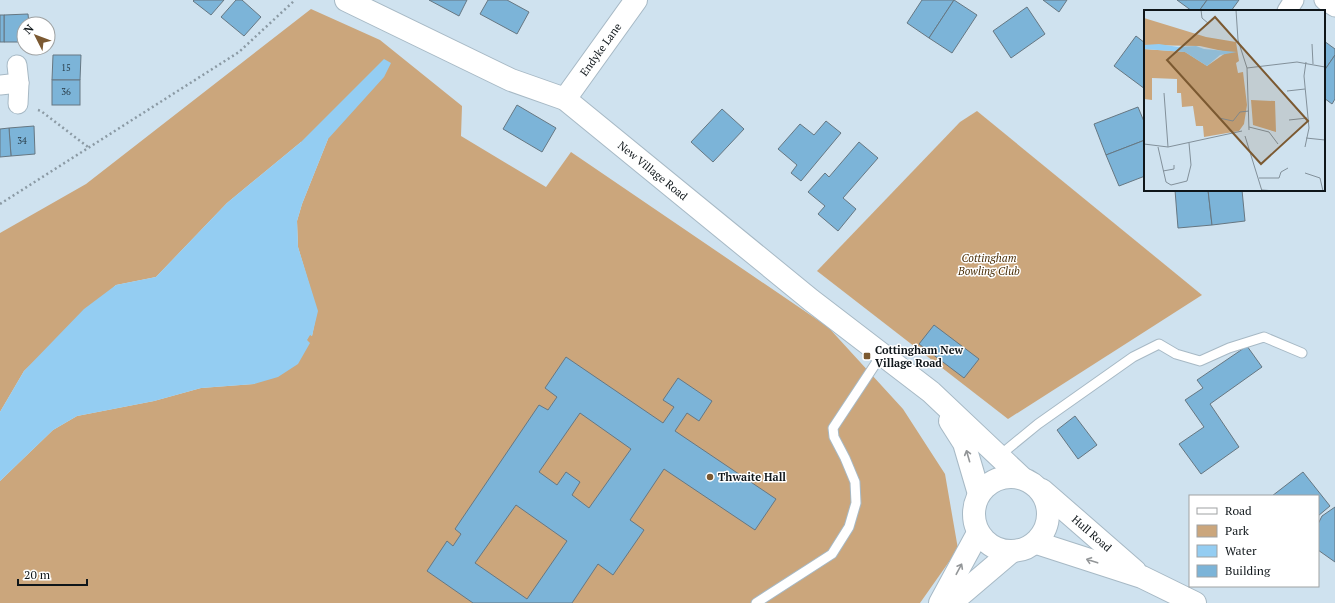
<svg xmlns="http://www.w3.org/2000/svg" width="1335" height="603" viewBox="0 0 1335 603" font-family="'PT Serif',serif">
<rect width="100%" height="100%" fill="#cfe2ef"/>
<g fill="#cba67c">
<polygon points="311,9 380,40 462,106 461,136 546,187 571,152 828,327 903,409 945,474 958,549 920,603 0,603 0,481 53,430 77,416 154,401 201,388 254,384 306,341 310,334 312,336 317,311 298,247 297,221 302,204 328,139 301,142 227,203 156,277 116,285 24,371 0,412 0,233 86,184"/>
<polygon points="977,111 1202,295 1008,419 817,271 960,122"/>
</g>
<polygon fill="#94cdf2" points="384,59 391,63 384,77 328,139 302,204 297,221 298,247 318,311 312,336 310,335 307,340 310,343 298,364 278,377 254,384 201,388 154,401 77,416 53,430 0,481 0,412 24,371 84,309 116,285 156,277 227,203 301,142"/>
<g fill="#7cb4d8" stroke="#667782" fill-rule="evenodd">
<polygon points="194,0 224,0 211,15 193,1"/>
<polygon points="236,0 242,0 261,17 244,36 221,17"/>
<polygon points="429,0 467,0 459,16"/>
<polygon points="488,0 507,0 529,12 517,34 480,14"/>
<polygon points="922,0 954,0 929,38 907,23"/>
<polygon points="954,0 977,15 952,53 929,38"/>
<polygon points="1043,0 1067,0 1059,12"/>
<polygon points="1177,0 1207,0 1199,11 1192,11"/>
<polygon points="1207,0 1239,0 1231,11 1199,11"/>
<polygon points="1027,7 1045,34 1011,58 993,31"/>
<polygon points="28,14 29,24 24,24 24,42 4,42 4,15"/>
<rect x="0" y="15" width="4" height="27"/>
<polygon points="1136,36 1145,43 1145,89 1114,66"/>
<polygon points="1324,41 1335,49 1335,55 1324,71"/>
<polygon points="53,55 81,55 80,80 52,80"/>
<polygon points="1335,55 1335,99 1332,104 1324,98 1324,71"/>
<rect x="52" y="80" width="28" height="25"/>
<polygon points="517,105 556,128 542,152 503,129"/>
<polygon points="1138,107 1145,124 1145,140 1106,155 1094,124"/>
<polygon points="722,109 744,129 713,162 691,142"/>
<polygon points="826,121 841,133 801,181 791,173 797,165 778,149 800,124 814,135"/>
<polygon points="34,126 35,154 11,156 9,128"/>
<polygon points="9,128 11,156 0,157 0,129"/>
<polygon points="1145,140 1145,176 1119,186 1106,155"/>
<polygon points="859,142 878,158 843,198 856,209 838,231 818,214 825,206 808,192 825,173 829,177"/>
<polygon points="1175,190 1208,190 1212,225 1178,228"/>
<polygon points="1208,190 1242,190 1245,221 1212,225"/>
<polygon points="934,325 979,359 964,378 919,344"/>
<polygon points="1247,346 1262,367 1210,404 1239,447 1201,474 1179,444 1204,427 1185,400 1203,388 1197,380"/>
<path d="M566,357L663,423L674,407L663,400L678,378L712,401L699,421L687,413L675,431L776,499L755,530L664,469L630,520L644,530L613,575L598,564L572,603H473L427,571L447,541L453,546L461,534L455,529L539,405L548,410L557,397L545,388ZM580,413L631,449L589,508L572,495L580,482L566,472L557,485L539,472ZM516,505L567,541L527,599L475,563Z"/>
<polygon points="1075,416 1097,445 1078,459 1057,430"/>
<polygon points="1303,472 1330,506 1318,516 1318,496 1272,496"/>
<polygon points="1335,507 1335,562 1318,550 1318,524 1322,516"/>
</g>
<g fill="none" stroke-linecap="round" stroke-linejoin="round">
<g stroke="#a7b9c5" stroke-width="11">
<g id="service">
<polyline points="999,456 1038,424 1133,357 1159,344 1176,354 1200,361 1229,348 1264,337 1302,353"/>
<polyline points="756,603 832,554 849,527 856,503 855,482 845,458 834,437 833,428 882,354"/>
</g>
</g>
<g stroke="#a7b9c5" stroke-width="21">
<g id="minor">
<polyline points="1324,0 1335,7"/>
<polyline points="1287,11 1294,0"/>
<polyline points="17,65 19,83 18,104"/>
<polyline points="0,85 19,83"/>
</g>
</g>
<g stroke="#a7b9c5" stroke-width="24">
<g id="tertiary">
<path id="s1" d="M346,0L511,80L565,99L811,300L931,392L1021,477"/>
<path id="s2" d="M565,99L636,0"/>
<polyline points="950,421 964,443 979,494"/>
</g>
</g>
<g stroke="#a7b9c5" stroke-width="24">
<g id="secondary">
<circle cx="1011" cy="514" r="37"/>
<path id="s3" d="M1042,490L1135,571"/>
<polyline points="1037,543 1142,577 1195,603"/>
<polyline points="940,603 978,533"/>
<polyline points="951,603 1011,552"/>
</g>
</g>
<g stroke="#8b9aa4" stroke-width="2.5" stroke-dasharray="2 3" stroke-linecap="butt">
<polyline points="38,110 41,111 88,147"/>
<polyline points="0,204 239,52 295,0"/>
</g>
<use href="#service" stroke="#fff" stroke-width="9"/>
<use href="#minor" stroke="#fff" stroke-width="19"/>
<use href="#tertiary" stroke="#fff" stroke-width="22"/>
<use href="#secondary" stroke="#fff" stroke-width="22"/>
</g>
<defs><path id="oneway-shaft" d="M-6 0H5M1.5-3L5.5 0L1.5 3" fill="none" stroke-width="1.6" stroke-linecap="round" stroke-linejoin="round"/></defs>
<g stroke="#939698">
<use href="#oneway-shaft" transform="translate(968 456) rotate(-106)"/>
<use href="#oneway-shaft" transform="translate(1092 561) rotate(-162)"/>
<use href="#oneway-shaft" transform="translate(959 569) rotate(-62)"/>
</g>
<g fill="#7b5931" stroke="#fff" stroke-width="1.5">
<rect x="863" y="352" width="8" height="8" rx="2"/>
<circle cx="710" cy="477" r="4"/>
</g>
<g text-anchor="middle" stroke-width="3" stroke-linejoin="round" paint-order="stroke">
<g font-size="9" fill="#2a3e4a">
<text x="66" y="71">15</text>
<text x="66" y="95">36</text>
<text x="22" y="144">34</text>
</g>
<g font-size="11" fill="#0f161a" stroke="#fff">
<text dy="4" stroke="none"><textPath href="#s2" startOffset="61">Endyke Lane</textPath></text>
<text dy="4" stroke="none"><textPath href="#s1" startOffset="354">New Village Road</textPath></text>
<text dy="4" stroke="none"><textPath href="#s3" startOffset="66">Hull Road</textPath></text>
</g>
<g font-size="11" font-style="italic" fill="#482c05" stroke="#fff">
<text x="989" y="262">Cottingham<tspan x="989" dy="13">Bowling Club</tspan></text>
</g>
<g font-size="11" font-weight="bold" fill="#0f161a" stroke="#fff" text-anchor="start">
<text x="875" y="354">Cottingham New<tspan x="875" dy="13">Village Road</tspan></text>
<text x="718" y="481">Thwaite Hall</text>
</g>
</g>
<g transform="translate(1144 10)">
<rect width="181" height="181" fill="#cfe2ef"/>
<path d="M0,8L62,27L92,32L95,51L92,53L94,63L99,62L103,95L100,114L95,121L60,127L59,116H52L49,96L38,97L37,83H33V69L8,68V90L0,89V39L41,42L63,56L83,42L56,36L0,35ZM107,90L131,91L132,122L109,115Z" fill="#cba67c"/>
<path d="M15,34L34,37L52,36L60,39L93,42L76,45L63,56L41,42L0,39V35Z" fill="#94cdf2"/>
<path fill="none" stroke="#82909a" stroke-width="1" d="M57,0L58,8L65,14M92,0L94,30L103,58L105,120M168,34L169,54M103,58L153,52L181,57M143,81L161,79M20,83L24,137M75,108L89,111L96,102L105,101M145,110L163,108M105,117L125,122L134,134M101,126L118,181M162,128L181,130M0,134L24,137L98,121M14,137L22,172L27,175L43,171L47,155L45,133M161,137L165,118L160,66L162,52M19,161L30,159V155M161,163L176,168L179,181M115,168H135L137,162L144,158M118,180L132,181"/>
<path fill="#7b5931" fill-opacity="0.15" stroke="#7b5931" stroke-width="2" d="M71,7L164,111L117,154L23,50Z"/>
<rect width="181" height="181" fill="none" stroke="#0f161a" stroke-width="2"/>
</g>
<rect x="1189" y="495" width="130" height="92" fill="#ffffff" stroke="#9fa2a3"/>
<rect x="1197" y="508" width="20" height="6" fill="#ffffff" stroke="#9fa2a3"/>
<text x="1225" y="515" font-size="12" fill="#0f161a">Road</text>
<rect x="1197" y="525" width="20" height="12" fill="#cba67c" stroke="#9fa2a3"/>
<text x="1225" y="535" font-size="12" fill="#0f161a">Park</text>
<rect x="1197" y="545" width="20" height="12" fill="#94cdf2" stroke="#9fa2a3"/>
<text x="1225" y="555" font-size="12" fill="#0f161a">Water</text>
<rect x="1197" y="565" width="20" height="12" fill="#7cb4d8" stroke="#9fa2a3"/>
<text x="1225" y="575" font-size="12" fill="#0f161a">Building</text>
<g transform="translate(36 36) rotate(312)"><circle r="19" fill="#ffffff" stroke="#9fa2a3"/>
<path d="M0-3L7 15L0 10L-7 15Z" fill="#7b5931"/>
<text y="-6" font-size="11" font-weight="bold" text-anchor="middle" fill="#0f161a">N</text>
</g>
<path d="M18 579v6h69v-6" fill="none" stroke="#0f161a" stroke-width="2"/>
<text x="24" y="579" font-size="12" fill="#0f161a" stroke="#ffffff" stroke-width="3" paint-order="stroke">20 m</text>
</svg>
